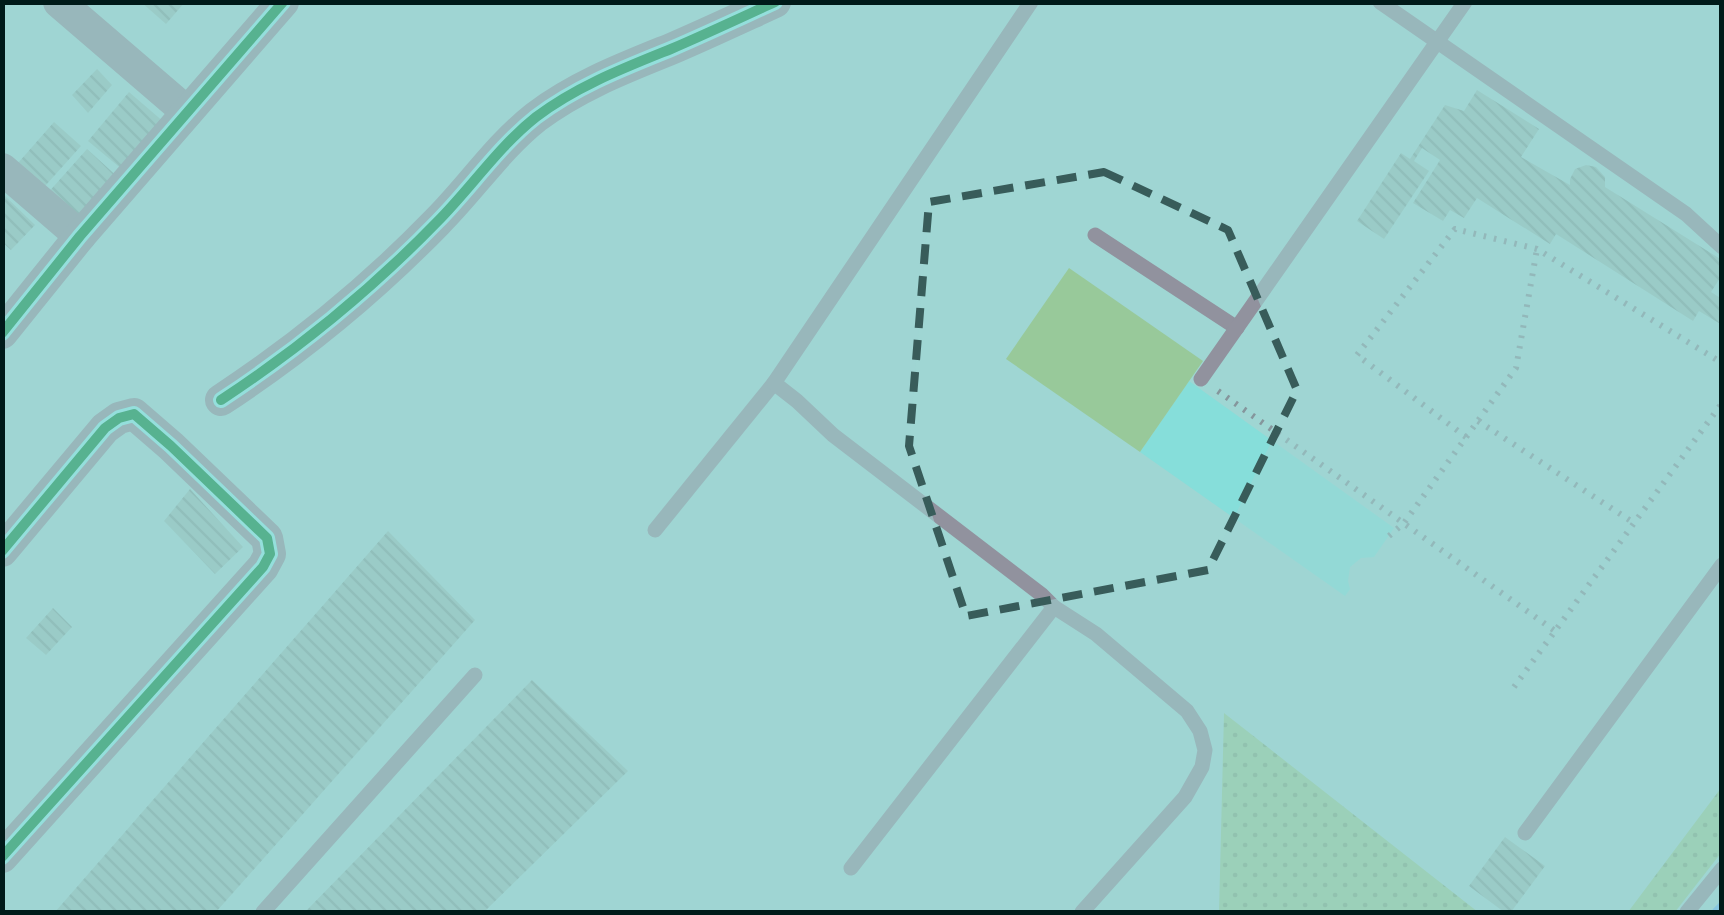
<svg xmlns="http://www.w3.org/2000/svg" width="1724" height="915" viewBox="0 0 1724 915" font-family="Commissioner,sans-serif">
<defs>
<pattern id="grass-dots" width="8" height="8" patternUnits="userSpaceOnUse" patternTransform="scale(2.5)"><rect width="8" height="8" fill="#98c99a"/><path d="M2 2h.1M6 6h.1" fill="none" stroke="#81ac84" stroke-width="1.8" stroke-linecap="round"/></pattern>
<pattern id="building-back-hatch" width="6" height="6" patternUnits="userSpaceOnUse" patternTransform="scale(2.5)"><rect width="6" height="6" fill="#96bfb9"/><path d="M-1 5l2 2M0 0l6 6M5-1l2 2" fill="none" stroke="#80a49e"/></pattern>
</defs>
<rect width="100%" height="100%" fill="#9fd6d3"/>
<polygon fill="#86deda" points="1189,381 1394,528 1374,557 1361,558 1350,567 1348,581 1350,589 1345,596 1140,452"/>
<g fill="url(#grass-dots)">
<polygon points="1224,713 1478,912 1219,912"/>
<polygon points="1721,788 1721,853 1675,912 1628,912"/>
</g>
<polygon fill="#98c99a" points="1069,268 1203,361 1140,452 1006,359"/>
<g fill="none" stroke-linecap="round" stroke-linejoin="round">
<polyline stroke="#6ab3ed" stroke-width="10" points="1717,912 1722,907"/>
</g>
<g fill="url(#building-back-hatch)">
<polygon points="141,2 185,2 166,24"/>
<polygon points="97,69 112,85 88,113 72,95"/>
<polygon points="1477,90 1539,129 1521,157 1570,185 1570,179 1575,169 1586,165 1596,167 1605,177 1605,187 1722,260 1722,275 1711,292 1722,299 1722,325 1699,311 1693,321 1556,234 1550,244 1477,198 1464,218 1450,210 1443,221 1413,203 1440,160 1422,148 1414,161 1429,171 1384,239 1357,221 1401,153 1410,159 1445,105 1464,111"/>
<polygon points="129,92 165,123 124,171 88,141"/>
<polygon points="54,122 81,146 37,195 11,171"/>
<polygon points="87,149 121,180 80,226 46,195"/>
<polygon points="2,193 35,225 11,250 2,242"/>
<polygon points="190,489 243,547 215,574 164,521"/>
<polygon points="388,531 475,620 216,912 55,912"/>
<polygon points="53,608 72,627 46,655 26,638"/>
<polygon points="532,680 628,771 484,912 305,912"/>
<polygon points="1505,837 1545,866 1511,912 1504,912 1469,886"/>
</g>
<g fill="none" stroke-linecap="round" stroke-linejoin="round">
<g stroke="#85969c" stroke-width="6" stroke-dasharray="2.5 8" stroke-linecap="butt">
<polyline points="1218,391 1555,631"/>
<polyline points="1478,421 1634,523"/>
<polyline points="1466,437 1357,355 1455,229 1537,249 1722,363"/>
<polyline points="1389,536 1404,523 1516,368 1537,249"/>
<polyline points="1514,687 1722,403"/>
</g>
<g stroke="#91929e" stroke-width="15">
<polyline points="1380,2 1686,214 1722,247"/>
<polyline points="1095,235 1237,328"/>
<polyline points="1201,379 1465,2"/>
<polyline points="655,530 774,383"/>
<polyline points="1054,607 1096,634 1187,711 1200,731 1205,750 1202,767 1185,797 1082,912"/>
<polyline points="1525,833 1722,565"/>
<polyline points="851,868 1054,607 1042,595 833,435 797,401 774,383 1031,2"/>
<polyline points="263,912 475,675"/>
<polyline points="1687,912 1722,869"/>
</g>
<g stroke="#91929e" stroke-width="32">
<polyline points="59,2 187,112"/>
<polyline points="2,169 80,236"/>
<polyline points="2,333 80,236 283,2"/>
<path d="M221,400C300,348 371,290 437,222C471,188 498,147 536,117C577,86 624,68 671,49C706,34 740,18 775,2"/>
<polyline points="2,551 105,428 119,418 134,414 171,446 267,538 270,554 263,567 2,857"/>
</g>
<g stroke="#88ece7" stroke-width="16">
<g id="cycleway">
<polyline points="2,333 80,236 283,2"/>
<path d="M221,400C300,348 371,290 437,222C471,188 498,147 536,117C577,86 624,68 671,49C706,34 740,18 775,2"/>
<polyline points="2,551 105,428 119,418 134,414 171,446 267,538 270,554 263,567 2,857"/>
</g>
</g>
<use href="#cycleway" stroke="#00873e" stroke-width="10"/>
</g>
<path d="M0 0H1724V915H0ZM1104,172L1228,230L1297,390L1208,570L966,616L909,446L929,202Z" fill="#9fd6d3" fill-opacity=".55" fill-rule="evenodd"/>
<path fill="none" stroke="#385c5a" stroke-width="8" stroke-dasharray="20 12" stroke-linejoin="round" d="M1104,172L1228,230L1297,390L1208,570L966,616L909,446L929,202Z"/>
<rect width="1724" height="915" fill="none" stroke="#001a19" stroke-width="10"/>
</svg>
